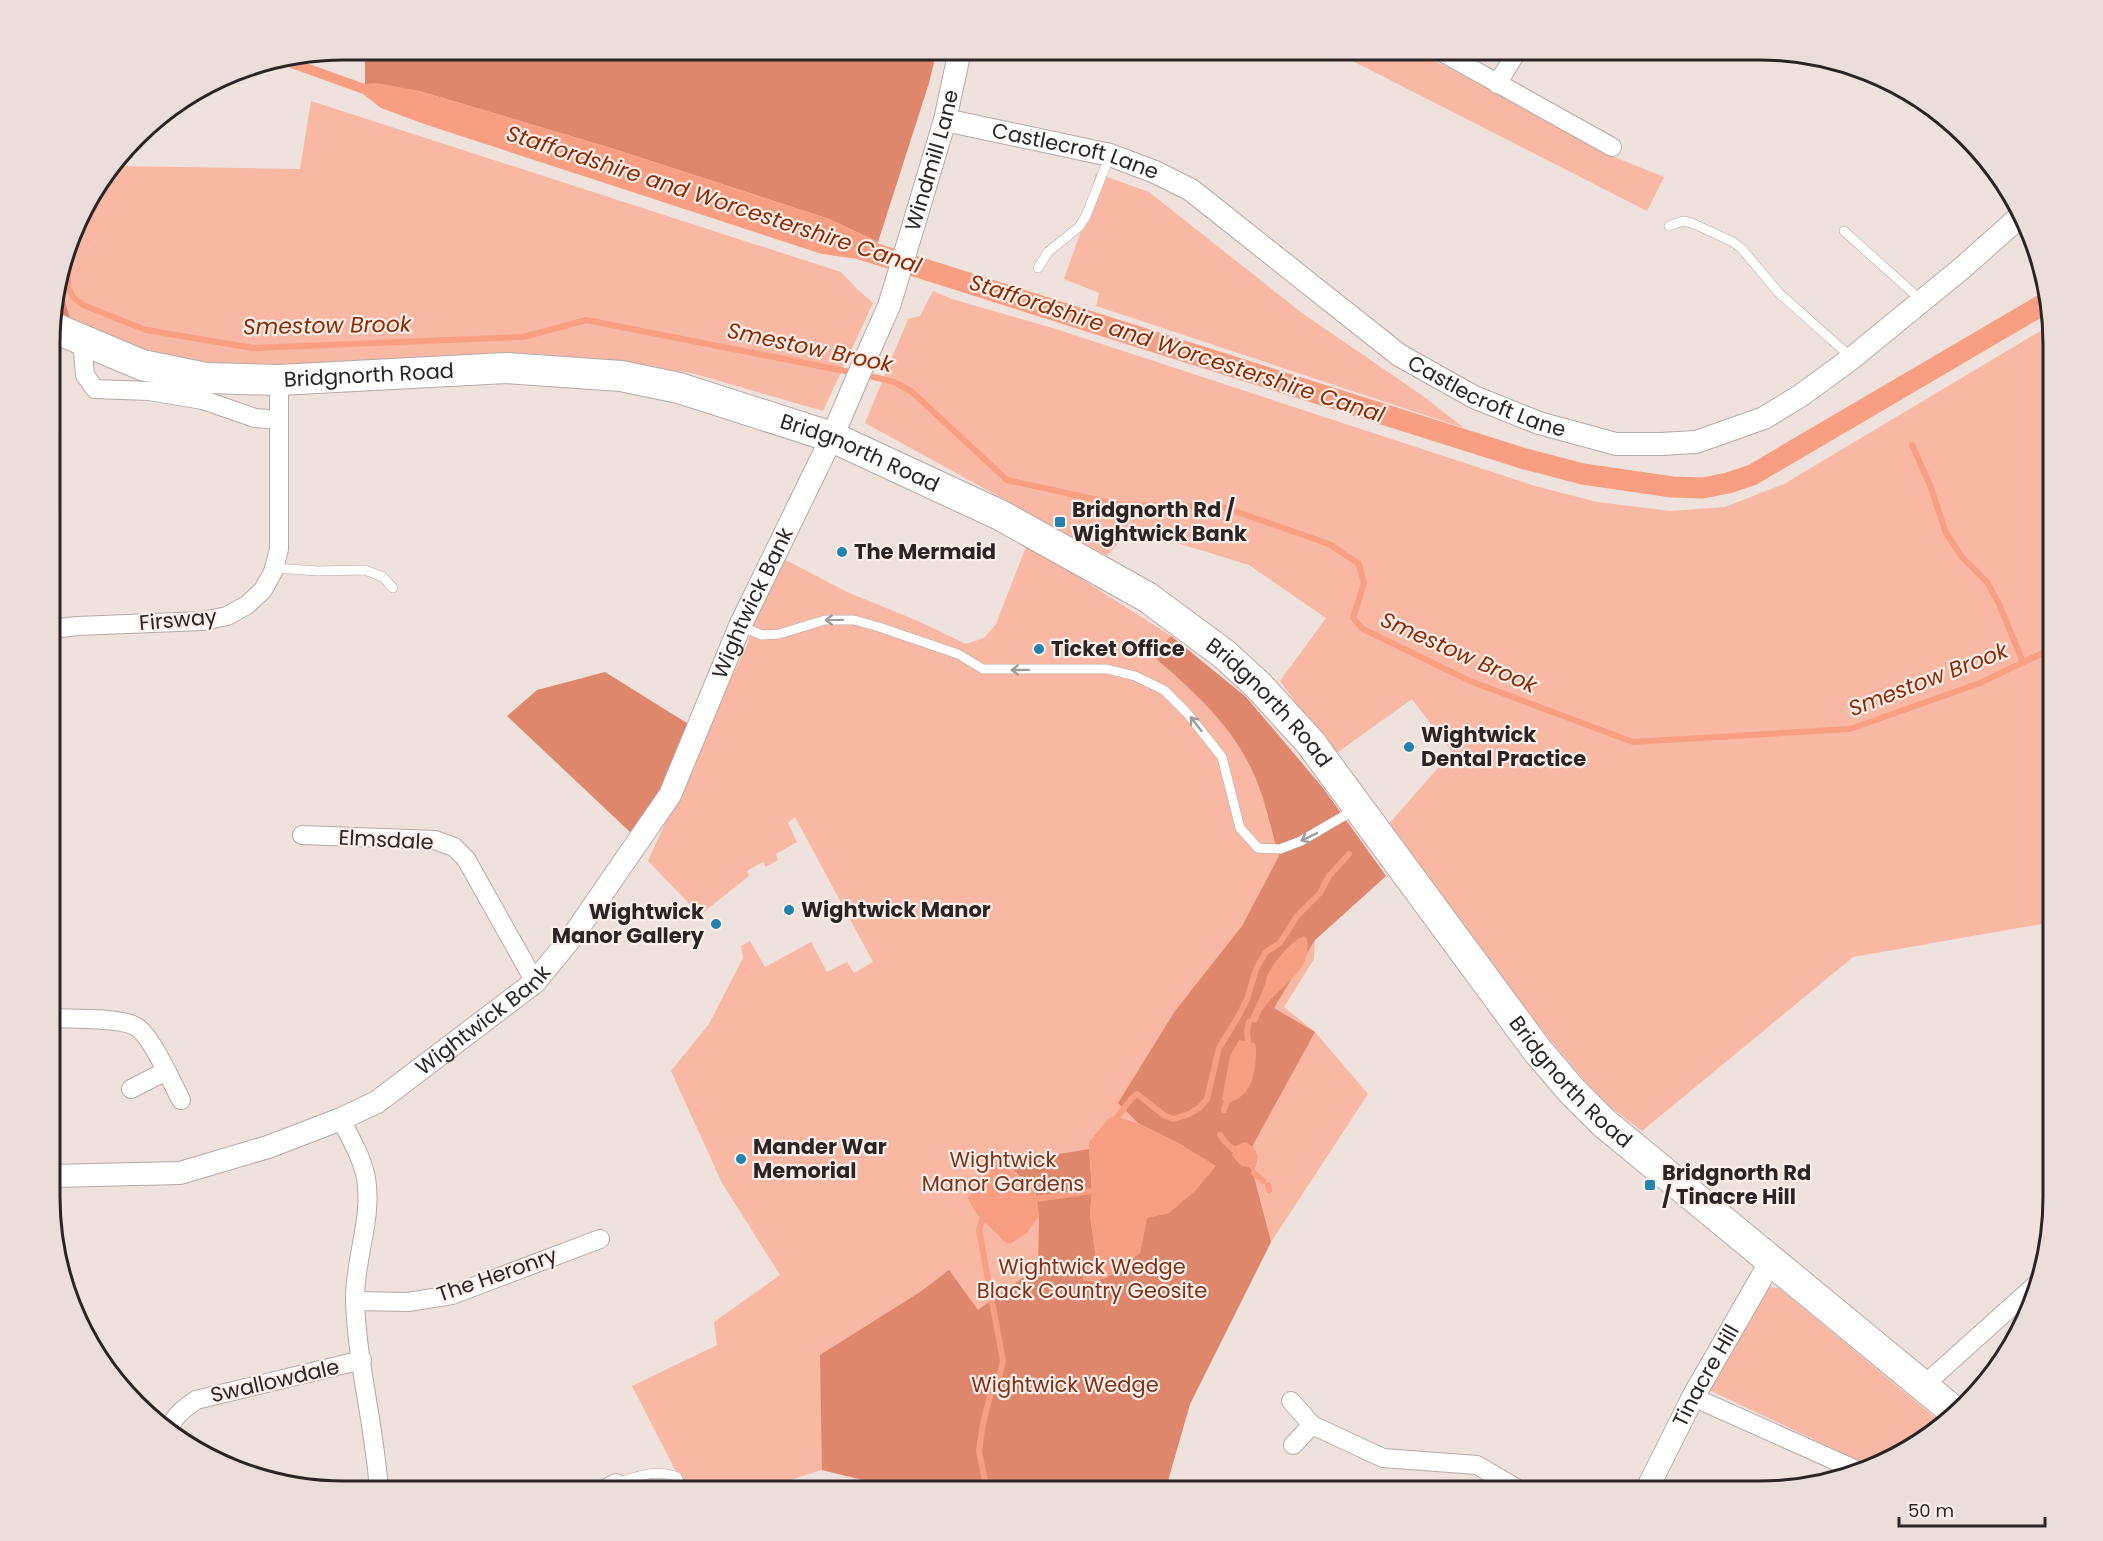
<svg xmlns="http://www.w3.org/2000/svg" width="2103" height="1541" viewBox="0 0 2103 1541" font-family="Poppins,sans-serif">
<rect width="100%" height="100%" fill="#efe1dc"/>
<g fill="#f8b8a4">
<polygon points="1331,50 1415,50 1617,158 1664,177 1647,211"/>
<polygon points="311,101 841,272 857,289 873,303 823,411 692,373 541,354 273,367 148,357 72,324 59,282 80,214 116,166 300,169"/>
<polygon points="1096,173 1149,192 1302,313 1423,396 1464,428 1096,306 1099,293 1064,279 1081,231"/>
<polygon points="933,291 952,299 1056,329 1535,486 1597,502 1670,511 1725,507 1784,484 2052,324 2053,922 1853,957 1642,1131 1601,1100 1490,968 1387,826 1452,752 1412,699 1334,755 1280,681 1326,618 1249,565 1131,529 1107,556 865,423 908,319 920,316"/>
<polygon points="1027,544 1171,636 1246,697 1323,788 1386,876 1315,940 1314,959 1284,1007 1315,1032 1368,1094 1271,1242 1190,1404 1165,1491 908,1491 822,1470 755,1491 686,1491 632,1386 717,1345 714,1322 780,1275 722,1183 671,1071 709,1024 743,958 741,946 750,941 765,967 811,942 827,972 847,962 854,973 873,962 795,817 788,823 797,842 776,854 778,860 766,867 763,862 747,871 749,876 700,915 648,861 732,675 745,651 756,618 784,559 847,592 918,621 966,644 984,638 996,624"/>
<polygon points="1765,1287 1779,1288 1944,1425 1938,1430 1889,1461 1870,1466 1707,1389"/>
</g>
<g fill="#df876c">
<polygon points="365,50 937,50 929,83 878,242 829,219 614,149 419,91 365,84"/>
<polygon points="59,282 72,324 52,315 52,306"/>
<path d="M1171,636L1246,697L1323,788L1386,876L1315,940L1274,1008L1315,1032L1248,1154L1271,1242L1190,1404L1165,1491H908L822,1470L820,1355L920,1292L949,1270L978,1310L1038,1267L1039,1216L1035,1189L1005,1163L1089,1149L1092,1191L1090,1215L1096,1258L1083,1274V1280L1096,1282L1140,1253L1147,1217L1169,1213L1184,1146L1138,1123L1118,1103L1175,1011L1242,926L1279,856C1270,827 1265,796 1251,768C1229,722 1191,689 1153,656Z"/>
<polygon points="605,672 690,725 662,789 630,832 507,716 537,690"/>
</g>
<g fill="#f89e82">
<polygon points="295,59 365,84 377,83 419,91 614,149 829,219 878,242 879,262 822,254 427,125 381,108 363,94 277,63"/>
<path d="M1304,936L1307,939C1314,970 1278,987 1263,1009C1260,1012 1259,1018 1257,1022H1249C1253,1010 1260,999 1264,987C1266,983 1266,978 1268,974C1275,961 1290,942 1304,936Z"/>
<path d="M1239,1040L1254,1043L1256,1046C1256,1071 1254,1096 1226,1104L1222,1099L1230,1056Z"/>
<path d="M1115,1116C1151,1126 1184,1146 1216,1166L1195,1191L1169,1213L1147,1218L1140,1253C1122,1268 1108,1284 1083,1280V1274L1096,1258L1090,1215L1092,1191L1089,1142L1109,1118Z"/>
<polygon points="1245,1142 1253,1147 1258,1156 1254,1173 1249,1167 1242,1166 1232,1156 1234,1147"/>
<path d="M996,1158L1034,1189L1039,1216L1027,1233L1010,1244C1003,1242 1001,1237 995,1232C983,1221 974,1213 968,1198Z"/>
</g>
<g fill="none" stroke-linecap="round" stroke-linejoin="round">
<g stroke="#f89e82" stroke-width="6">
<polyline points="68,254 68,287 73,297 83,305 146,330 253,348 523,337 586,320 855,373"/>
<polyline points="865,375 894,382 911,391 1007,480 1121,505 1223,507 1329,544 1359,564 1364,583 1353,618 1363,629 1470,681 1633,742 1850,729 1980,683 2053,648"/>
<polyline points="1912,445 1930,485 1946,533 1962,557 1987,582 1999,604 2023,662"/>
<polyline points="1248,1042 1247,1031 1249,1022"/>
<polyline points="1224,1110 1226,1104"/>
<polyline points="1117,1117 1132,1098 1137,1094 1165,1116 1174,1119 1189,1114 1199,1108 1207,1099 1219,1048 1238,1017 1247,999 1256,969 1266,952 1280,943 1297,916 1320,893 1329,876 1349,854"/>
<polyline points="1220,1135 1225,1142 1233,1149"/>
<polyline points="1254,1173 1263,1181"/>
<polyline points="1268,1185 1269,1190"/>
<polyline points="1036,1199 1092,1191"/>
<polyline points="982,1220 979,1230 1003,1361 1000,1374 992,1389 983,1423 979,1451 987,1491"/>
</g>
<polyline stroke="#f89e82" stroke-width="21" points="851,246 1525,459 1583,474 1672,487 1703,488 1728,483 1752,475 2047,302"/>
<g stroke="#b6a9a5" stroke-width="10">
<g id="service">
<polyline points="1669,226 1683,221 1692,223 1733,242 1742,249 1779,293 1852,358"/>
<polyline points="1844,231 1922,301"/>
<polyline points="1038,268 1048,252 1079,227 1086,216 1110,155"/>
<polyline points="274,568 318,571 365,570 383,577 393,588"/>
<polyline points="740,626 762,635 779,634 825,620 854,620 879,627 958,654 983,669 1107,669 1135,676 1164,690 1187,713 1222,757 1240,828 1258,848 1280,849 1301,841 1354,810"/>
<path d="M616,1483C636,1477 656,1468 677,1477L684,1491"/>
</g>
</g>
<g stroke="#b6a9a5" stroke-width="20">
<g id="minor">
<polyline points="1438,50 1612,147"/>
<polyline points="1497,84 1518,50"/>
<polyline points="82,341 85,375 95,389 149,391 203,400 255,418 278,420"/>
<polyline points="52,629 77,626 203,621 227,616 247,605 263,590 273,572 279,549 279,380"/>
<polyline points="302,835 435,840 454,847 466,859 535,982"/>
<path d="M52,1018C72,1019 118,1017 135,1026C151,1034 172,1083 181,1100"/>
<polyline points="131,1089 166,1071"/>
<path d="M341,1119C350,1138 362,1157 366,1178C373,1219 354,1260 355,1301C357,1364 375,1427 379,1491"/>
<polyline points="355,1301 408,1302 452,1295 600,1239"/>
<polyline points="1923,1386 2040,1281"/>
<polyline points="1693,1397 1854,1469"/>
<polyline points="1291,1401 1312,1425 1383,1458 1477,1465 1521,1491"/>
<path d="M169,1433C171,1417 185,1408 196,1400L362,1360"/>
<polyline points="1293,1445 1312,1425"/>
<polyline points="601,1491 616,1483"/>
</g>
</g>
<g stroke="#b6a9a5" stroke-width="24">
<g id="tertiary">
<path id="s1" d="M945,120L1110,155L1155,172L1191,190L1399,355L1474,397L1539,423L1616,444H1661L1696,442L1764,418L1800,396L1852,358L1961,269L2023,214"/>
<path id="s2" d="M52,1176L180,1173L268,1147L341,1119L377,1102L535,982L575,933L670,795L740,626L832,437L865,360L889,306L913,227L945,120L960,50"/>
<path id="s3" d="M1646,1491L1693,1397L1771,1261"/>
</g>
</g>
<g stroke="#b6a9a5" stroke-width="32">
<g id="trunk">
<path id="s4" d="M52,327L142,365L206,378L279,380L506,368L621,376L679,388L832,437L1000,515L1147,597L1224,654L1258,685L1310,742L1537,1050L1572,1091L1604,1123L1956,1413"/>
</g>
</g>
<use href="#service" stroke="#fff" stroke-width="9"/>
<use href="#minor" stroke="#fff" stroke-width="18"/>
<use href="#tertiary" stroke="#fff" stroke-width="22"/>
<use href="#trunk" stroke="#fff" stroke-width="30"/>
</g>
<defs><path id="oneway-shaft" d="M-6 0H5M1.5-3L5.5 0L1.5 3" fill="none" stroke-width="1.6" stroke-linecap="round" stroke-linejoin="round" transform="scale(1.5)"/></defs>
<g stroke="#9f9d9c">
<use href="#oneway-shaft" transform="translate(834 620) rotate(179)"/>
<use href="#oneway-shaft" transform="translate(1020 670) rotate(179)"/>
<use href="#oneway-shaft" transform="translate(1196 724) rotate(-128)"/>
<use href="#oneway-shaft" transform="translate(1309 837) rotate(154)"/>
</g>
<g fill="#2383af" stroke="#fceeea" stroke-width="2">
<rect x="1054" y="516" width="12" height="12" rx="3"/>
<circle cx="842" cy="552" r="6"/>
<circle cx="1039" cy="649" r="6"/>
<circle cx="1409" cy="747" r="6"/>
<circle cx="789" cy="910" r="6"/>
<circle cx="716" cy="924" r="6"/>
<circle cx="741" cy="1159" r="6"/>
<rect x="1644" y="1179" width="12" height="12" rx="3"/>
</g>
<g text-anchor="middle" stroke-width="4.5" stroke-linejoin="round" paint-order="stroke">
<g font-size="21" fill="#2a2524" stroke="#fceeea">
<text dy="7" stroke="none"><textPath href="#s1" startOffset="134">Castlecroft Lane</textPath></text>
<text dy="7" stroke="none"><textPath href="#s2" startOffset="1455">Windmill Lane</textPath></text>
<text dy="7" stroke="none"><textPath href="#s4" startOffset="326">Bridgnorth Road</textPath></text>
<text dy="7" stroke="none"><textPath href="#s1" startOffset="620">Castlecroft Lane</textPath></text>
<text dy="7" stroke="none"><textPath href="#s4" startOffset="830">Bridgnorth Road</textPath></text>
<text dy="7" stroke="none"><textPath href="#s2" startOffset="976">Wightwick Bank</textPath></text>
<text transform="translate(178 620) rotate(-5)" y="7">Firsway</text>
<text dy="7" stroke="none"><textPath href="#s4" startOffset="1314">Bridgnorth Road</textPath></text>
<text transform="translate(386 840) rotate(3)" y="7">Elmsdale</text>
<text dy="7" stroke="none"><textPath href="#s2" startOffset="472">Wightwick Bank</textPath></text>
<text dy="7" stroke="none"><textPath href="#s4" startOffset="1800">Bridgnorth Road</textPath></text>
<text transform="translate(497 1275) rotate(-19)" y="7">The Heronry</text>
<text dy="7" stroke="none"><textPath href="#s3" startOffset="130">Tinacre Hill</textPath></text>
<text transform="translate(275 1381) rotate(-13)" y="7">Swallowdale</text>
</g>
<g font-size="21" font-weight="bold" fill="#2a2524" stroke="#fceeea" text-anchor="start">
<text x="1072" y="517">Bridgnorth Rd /<tspan x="1072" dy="24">Wightwick Bank</tspan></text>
<text x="854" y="559">The Mermaid</text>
<text x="1051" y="656">Ticket Office</text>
<text x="1421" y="742">Wightwick<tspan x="1421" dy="24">Dental Practice</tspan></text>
<text x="801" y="917">Wightwick Manor</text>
<text x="704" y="919" text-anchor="end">Wightwick<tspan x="704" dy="24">Manor Gallery</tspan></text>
<text x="753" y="1154">Mander War<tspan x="753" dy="24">Memorial</tspan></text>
<text x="1662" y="1180">Bridgnorth Rd<tspan x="1662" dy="24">/ Tinacre Hill</tspan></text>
</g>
<g font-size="21" fill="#803116" stroke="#fceeea">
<text x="1003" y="1167">Wightwick<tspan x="1003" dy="24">Manor Gardens</tspan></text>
<text x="1092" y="1274">Wightwick Wedge<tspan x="1092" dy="24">Black Country Geosite</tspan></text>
<text x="1065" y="1392">Wightwick Wedge</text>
</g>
<g font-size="22" font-style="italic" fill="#902900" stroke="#fceeea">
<text transform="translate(714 199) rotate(18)" y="8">Staffordshire and Worcestershire Canal</text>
<text transform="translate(327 325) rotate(-1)" y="8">Smestow Brook</text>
<text transform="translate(810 347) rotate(12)" y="8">Smestow Brook</text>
<text transform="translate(1177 348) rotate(18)" y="8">Staffordshire and Worcestershire Canal</text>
<text transform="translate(1459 652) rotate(24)" y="8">Smestow Brook</text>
<text transform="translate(1928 679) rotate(-21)" y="8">Smestow Brook</text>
</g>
</g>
<path d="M0 0H2103V1541H0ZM344 60H1759A284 284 0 0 1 2043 344V1197A284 284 0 0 1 1759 1481H344A284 284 0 0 1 60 1197V344A284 284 0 0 1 344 60Z" fill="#ebdeda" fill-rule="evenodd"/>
<path fill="none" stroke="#2a2524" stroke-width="3" d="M344 60H1759A284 284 0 0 1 2043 344V1197A284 284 0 0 1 1759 1481H344A284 284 0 0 1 60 1197V344A284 284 0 0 1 344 60Z"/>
<path d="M1899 1517v9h146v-9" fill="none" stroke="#2a2524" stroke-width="3"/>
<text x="1908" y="1517" font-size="18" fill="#2a2524" stroke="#fceeea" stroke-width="4.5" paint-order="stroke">50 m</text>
</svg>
